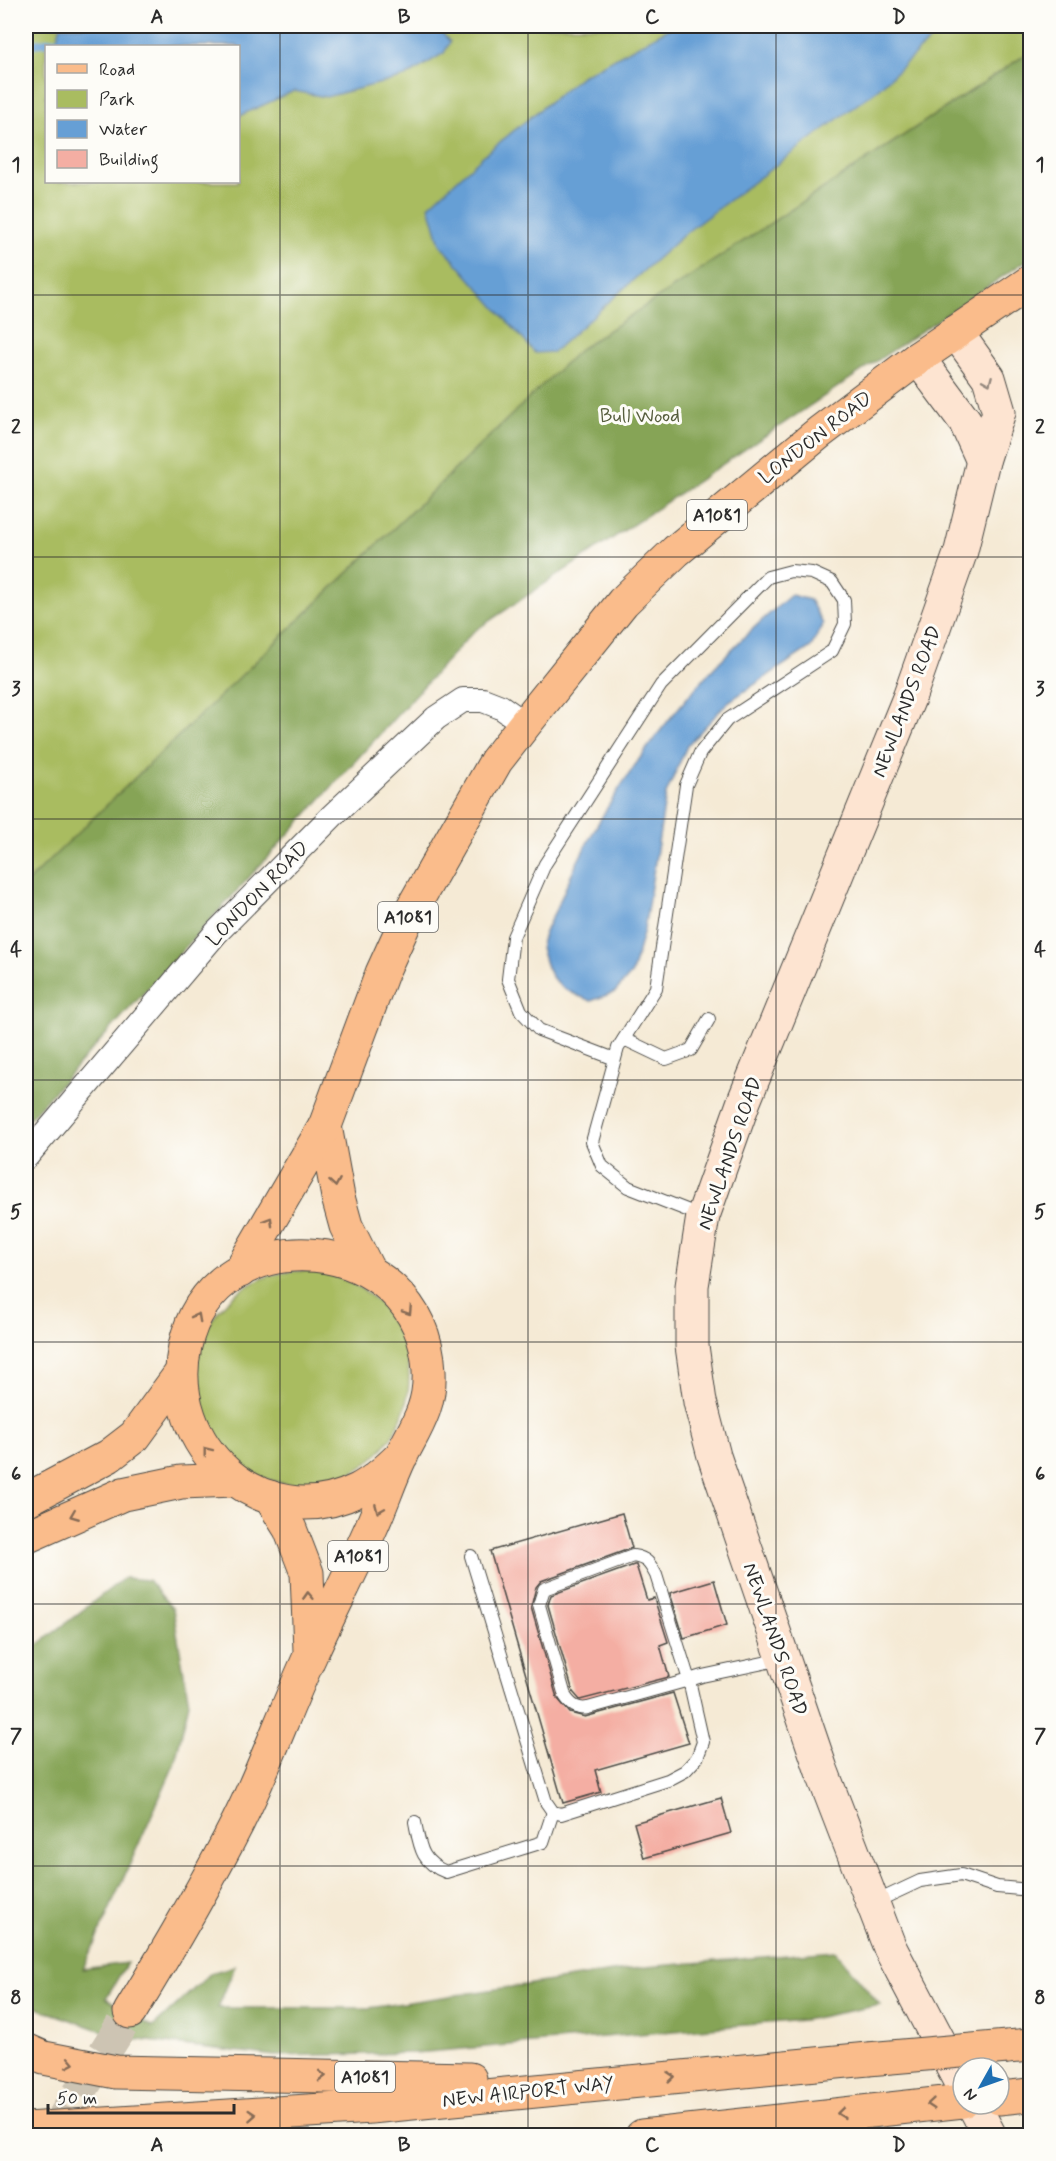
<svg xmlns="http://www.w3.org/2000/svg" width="1056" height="2161" viewBox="0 0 1056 2161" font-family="Mynerve,sans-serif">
<rect width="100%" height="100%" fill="#fdfcf7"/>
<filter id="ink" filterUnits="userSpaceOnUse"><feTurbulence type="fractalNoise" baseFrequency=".0167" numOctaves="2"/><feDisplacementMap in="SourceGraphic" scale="12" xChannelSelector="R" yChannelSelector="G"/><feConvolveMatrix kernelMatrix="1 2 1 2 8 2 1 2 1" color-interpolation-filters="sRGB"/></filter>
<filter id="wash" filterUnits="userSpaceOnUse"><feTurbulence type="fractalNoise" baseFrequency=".008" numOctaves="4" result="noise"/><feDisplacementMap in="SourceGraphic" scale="24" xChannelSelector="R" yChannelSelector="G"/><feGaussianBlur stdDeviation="1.35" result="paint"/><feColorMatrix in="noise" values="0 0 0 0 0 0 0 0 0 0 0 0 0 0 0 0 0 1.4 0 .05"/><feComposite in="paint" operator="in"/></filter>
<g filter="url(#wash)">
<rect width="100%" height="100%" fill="#f5ead5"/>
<g fill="#a9bc60" stroke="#6a7446" stroke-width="1.5" fill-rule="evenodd">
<path d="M26,26H1030V52L580,349L26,883ZM46,46H238V182H46Z"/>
<circle cx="302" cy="1378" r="107"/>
</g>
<g fill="#86a456" stroke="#586840" stroke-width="1.5">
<polygon points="1030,52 1030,258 473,632 26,1122 26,883 580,349"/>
<polygon points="124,1578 148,1580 173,1609 189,1703 174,1765 83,1969 127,1963 106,1998 153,2027 211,1973 235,1966 218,2008 369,2008 646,1967 835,1951 880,2005 804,2020 415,2053 275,2056 123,2038 42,2010 26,2001 26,1654"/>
</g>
<g fill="#669fd5" stroke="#486580" stroke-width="1.5">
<polygon points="61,26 436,26 450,42 444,53 405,77 326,97 294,91 239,116 238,46 63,46 56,41"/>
<polygon points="674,26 945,26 879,88 688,231 553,352 535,353 440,244 429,206 484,155 580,77"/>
<path d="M791,595L810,600L823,624L811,647L728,702L687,746L666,794L644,930L632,973L615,992L591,1001C566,991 551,986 544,958C543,954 541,949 541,945C543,932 553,916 559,903C607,786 694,676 791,595Z"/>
</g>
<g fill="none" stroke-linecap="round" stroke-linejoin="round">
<polyline stroke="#669fd5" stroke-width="8" points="26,45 56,41"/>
</g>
<g id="blocks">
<g fill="#f4aea3">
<polygon points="622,1513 632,1548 541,1581 536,1587 531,1607 557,1698 570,1713 585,1717 673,1693 689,1743 595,1770 601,1792 563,1803 490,1551"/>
<polygon points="634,1565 636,1565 647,1600 654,1598 668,1642 660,1645 669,1677 580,1700 573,1692 548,1605 551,1595"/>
<polygon points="714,1580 727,1625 684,1638 670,1593"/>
<polygon points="721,1798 731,1833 644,1858 634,1823"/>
</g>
</g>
</g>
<g filter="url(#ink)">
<use href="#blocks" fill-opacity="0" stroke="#494844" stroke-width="1.5"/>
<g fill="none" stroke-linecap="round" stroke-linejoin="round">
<polyline stroke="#cdc4b3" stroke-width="33" stroke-dasharray="33 16" stroke-linecap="butt" points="52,2136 130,2012"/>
<g stroke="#494844" stroke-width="14">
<g id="lane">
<polyline points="624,1039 666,1059 691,1050 709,1019"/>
<polyline points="615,1059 539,1030 521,1011 508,979 513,937 545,864 661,685 768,577 791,571 812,573 832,582 844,600 845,624 832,651 727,720 700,753 686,785 656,988 618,1048 592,1142 602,1166 628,1187 702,1216"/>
<path d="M471,1556L546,1802L553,1812L561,1814L668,1780L685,1771L697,1758L703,1742L689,1680L656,1575C650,1564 647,1558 633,1556L544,1589L539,1605L565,1696C571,1705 577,1710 588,1708L689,1680L702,1676L782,1659"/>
<path d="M415,1822C420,1847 421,1862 446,1872L543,1842L553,1812"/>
<polyline points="873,1903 920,1881 961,1875 997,1887 1030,1890"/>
</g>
</g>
<g stroke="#494844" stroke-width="26">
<polyline id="street" points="26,1157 216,933 332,816 436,718 463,700 483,700 501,707 525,724"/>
</g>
<g stroke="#494844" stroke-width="35">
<g id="secondary">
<polyline points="956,332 989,378 999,412 983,461 961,551 909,698 744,1101 703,1216 692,1286 692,1346 700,1402 714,1456 821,1769 890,1948 963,2087"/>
<polyline points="918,358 965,421 983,461"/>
<polyline points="973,2104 990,2136"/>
</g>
</g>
<g stroke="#494844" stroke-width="35">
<g id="primary">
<polyline points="325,1126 338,1197 346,1226 368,1270"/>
<polyline points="240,1271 325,1126 382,973 408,916 496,761 525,724 623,602 676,551 820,432 918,358 1030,282"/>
<polyline points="270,1497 290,1529 307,1573 310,1651"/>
<path d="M130,2012C168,1950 205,1887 238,1822C265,1768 285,1710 311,1654C330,1612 352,1571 371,1528C382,1504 390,1479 401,1456C416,1427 431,1406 429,1371C422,1230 214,1212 185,1346C163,1445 262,1538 358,1490C375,1481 388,1469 402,1455"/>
</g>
</g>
<g stroke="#494844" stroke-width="35">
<g id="highway">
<polyline points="26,1500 109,1456 135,1436 181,1373"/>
<polyline points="26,1537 123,1494 181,1482 235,1480"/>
<polyline points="1007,2047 1030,2045"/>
<polyline points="26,2050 44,2058 116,2072 470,2079"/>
<polyline points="999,2098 1030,2095"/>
<polyline points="26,2129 371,2107 868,2059"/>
<polyline points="642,2136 963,2101"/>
</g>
</g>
<use href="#lane" stroke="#fff" stroke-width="12"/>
<use href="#street" stroke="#fff" stroke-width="24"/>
<use href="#secondary" stroke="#fde4d1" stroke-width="33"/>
<use href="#primary" stroke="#fabc8b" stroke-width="33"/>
<use href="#highway" stroke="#fabc8b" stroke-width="33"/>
<g stroke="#494844" stroke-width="35" stroke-linecap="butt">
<polyline id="highway-bridge" points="868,2059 1007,2047"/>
</g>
<use href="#highway-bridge" stroke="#fabc8b" stroke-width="33"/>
</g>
<defs><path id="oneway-chevron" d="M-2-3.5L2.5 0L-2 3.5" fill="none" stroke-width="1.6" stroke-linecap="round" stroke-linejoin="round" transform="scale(1.5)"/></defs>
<use stroke="#94887e" href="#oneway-chevron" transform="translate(988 381) rotate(67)"/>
<g stroke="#886c56">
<use href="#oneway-chevron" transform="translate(335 1183) rotate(80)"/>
<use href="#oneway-chevron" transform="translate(269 1221) rotate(-60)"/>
<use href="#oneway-chevron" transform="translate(408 1311) rotate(57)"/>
<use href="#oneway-chevron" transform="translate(197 1317) rotate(-62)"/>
<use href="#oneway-chevron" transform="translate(207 1451) rotate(-128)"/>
<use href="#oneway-chevron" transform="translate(379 1509) rotate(113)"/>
<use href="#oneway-chevron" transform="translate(74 1515) rotate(158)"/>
<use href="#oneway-chevron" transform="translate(308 1596) rotate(-93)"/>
<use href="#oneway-chevron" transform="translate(70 2063) rotate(11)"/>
<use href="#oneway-chevron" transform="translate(322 2076) rotate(1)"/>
<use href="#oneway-chevron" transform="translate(671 2077) rotate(-6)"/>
<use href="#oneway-chevron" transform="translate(931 2104) rotate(175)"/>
<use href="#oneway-chevron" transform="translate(841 2113) rotate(174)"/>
<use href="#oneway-chevron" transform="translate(252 2115) rotate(-4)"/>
</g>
</g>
<path fill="none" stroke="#2b2b2b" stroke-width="1.5" stroke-opacity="0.55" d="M280,26V2136M528,26V2136M776,26V2136M26,295H1030M26,557H1030M26,819H1030M26,1080H1030M26,1342H1030M26,1604H1030M26,1866H1030"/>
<g text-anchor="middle" stroke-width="6" stroke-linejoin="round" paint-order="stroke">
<g fill="#fdfcf7" stroke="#6a6a68" stroke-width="1.5">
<rect x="687" y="500" width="60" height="30" rx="4.5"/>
<rect x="378" y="902" width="60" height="30" rx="4.5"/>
<rect x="328" y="1541" width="60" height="30" rx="4.5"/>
<rect x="335" y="2062" width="60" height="30" rx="4.5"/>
</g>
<g font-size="18" font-weight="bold" fill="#2b2b2b">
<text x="717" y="521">A1081</text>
<text x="408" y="923">A1081</text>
<text x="358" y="1562">A1081</text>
<text x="365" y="2083">A1081</text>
</g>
<g font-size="20" fill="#575e3e" stroke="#fdfcf7">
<text x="640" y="422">Bull Wood</text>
</g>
<g font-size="20" fill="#2b2b2b" stroke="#fdfcf7">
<text transform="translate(815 437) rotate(-38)" y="7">LONDON ROAD</text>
<text transform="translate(906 701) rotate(-69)" y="7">NEWLANDS ROAD</text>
<text transform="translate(257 893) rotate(-46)" y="7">LONDON ROAD</text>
<text transform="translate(729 1153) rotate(-71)" y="7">NEWLANDS ROAD</text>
<text transform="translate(776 1639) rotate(71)" y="7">NEWLANDS ROAD</text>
<text transform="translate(528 2091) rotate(-6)" y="7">NEW AIRPORT WAY</text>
</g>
</g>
<rect width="1056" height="2161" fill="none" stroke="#fdfcf7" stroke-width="66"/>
<rect x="45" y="45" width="195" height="138" fill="#fdfcf7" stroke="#a9a8a5" stroke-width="1.5"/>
<rect x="57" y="64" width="30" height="9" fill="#fabc8b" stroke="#a9a8a5" stroke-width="1.5"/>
<text x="99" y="75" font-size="18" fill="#2b2b2b">Road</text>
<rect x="57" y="90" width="30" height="18" fill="#a9bc60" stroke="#a9a8a5" stroke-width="1.5"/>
<text x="99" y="105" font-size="18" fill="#2b2b2b">Park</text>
<rect x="57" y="120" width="30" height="18" fill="#669fd5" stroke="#a9a8a5" stroke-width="1.5"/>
<text x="99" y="135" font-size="18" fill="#2b2b2b">Water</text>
<rect x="57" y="150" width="30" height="18" fill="#f4aea3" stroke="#a9a8a5" stroke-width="1.5"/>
<text x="99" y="165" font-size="18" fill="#2b2b2b">Building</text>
<g transform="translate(981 2086) rotate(230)"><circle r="28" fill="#fdfcf7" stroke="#a9a8a5" stroke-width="1.5"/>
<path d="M0-4.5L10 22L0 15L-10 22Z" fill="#1f6fb2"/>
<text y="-9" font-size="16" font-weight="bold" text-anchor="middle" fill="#2b2b2b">N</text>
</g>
<path d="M48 2104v9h186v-9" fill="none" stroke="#2b2b2b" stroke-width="3"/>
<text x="57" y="2104" font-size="18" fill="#2b2b2b" stroke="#fdfcf7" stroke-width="4.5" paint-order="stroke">50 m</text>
<rect x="33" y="33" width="990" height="2095" fill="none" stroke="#2b2b2b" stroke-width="2"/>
<g font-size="20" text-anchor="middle" font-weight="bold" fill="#2b2b2b">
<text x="157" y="23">A</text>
<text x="404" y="23">B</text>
<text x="652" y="23">C</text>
<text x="899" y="23">D</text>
<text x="16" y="171">1</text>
<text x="1040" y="171">1</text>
<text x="16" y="433">2</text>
<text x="1040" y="433">2</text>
<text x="16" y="695">3</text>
<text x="1040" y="695">3</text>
<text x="16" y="956">4</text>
<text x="1040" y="956">4</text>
<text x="16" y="1218">5</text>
<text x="1040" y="1218">5</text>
<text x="16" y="1480">6</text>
<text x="1040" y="1480">6</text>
<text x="16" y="1742">7</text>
<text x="1040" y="1742">7</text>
<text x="16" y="2004">8</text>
<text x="1040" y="2004">8</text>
<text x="157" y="2151">A</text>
<text x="404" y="2151">B</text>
<text x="652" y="2151">C</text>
<text x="899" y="2151">D</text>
</g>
</svg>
